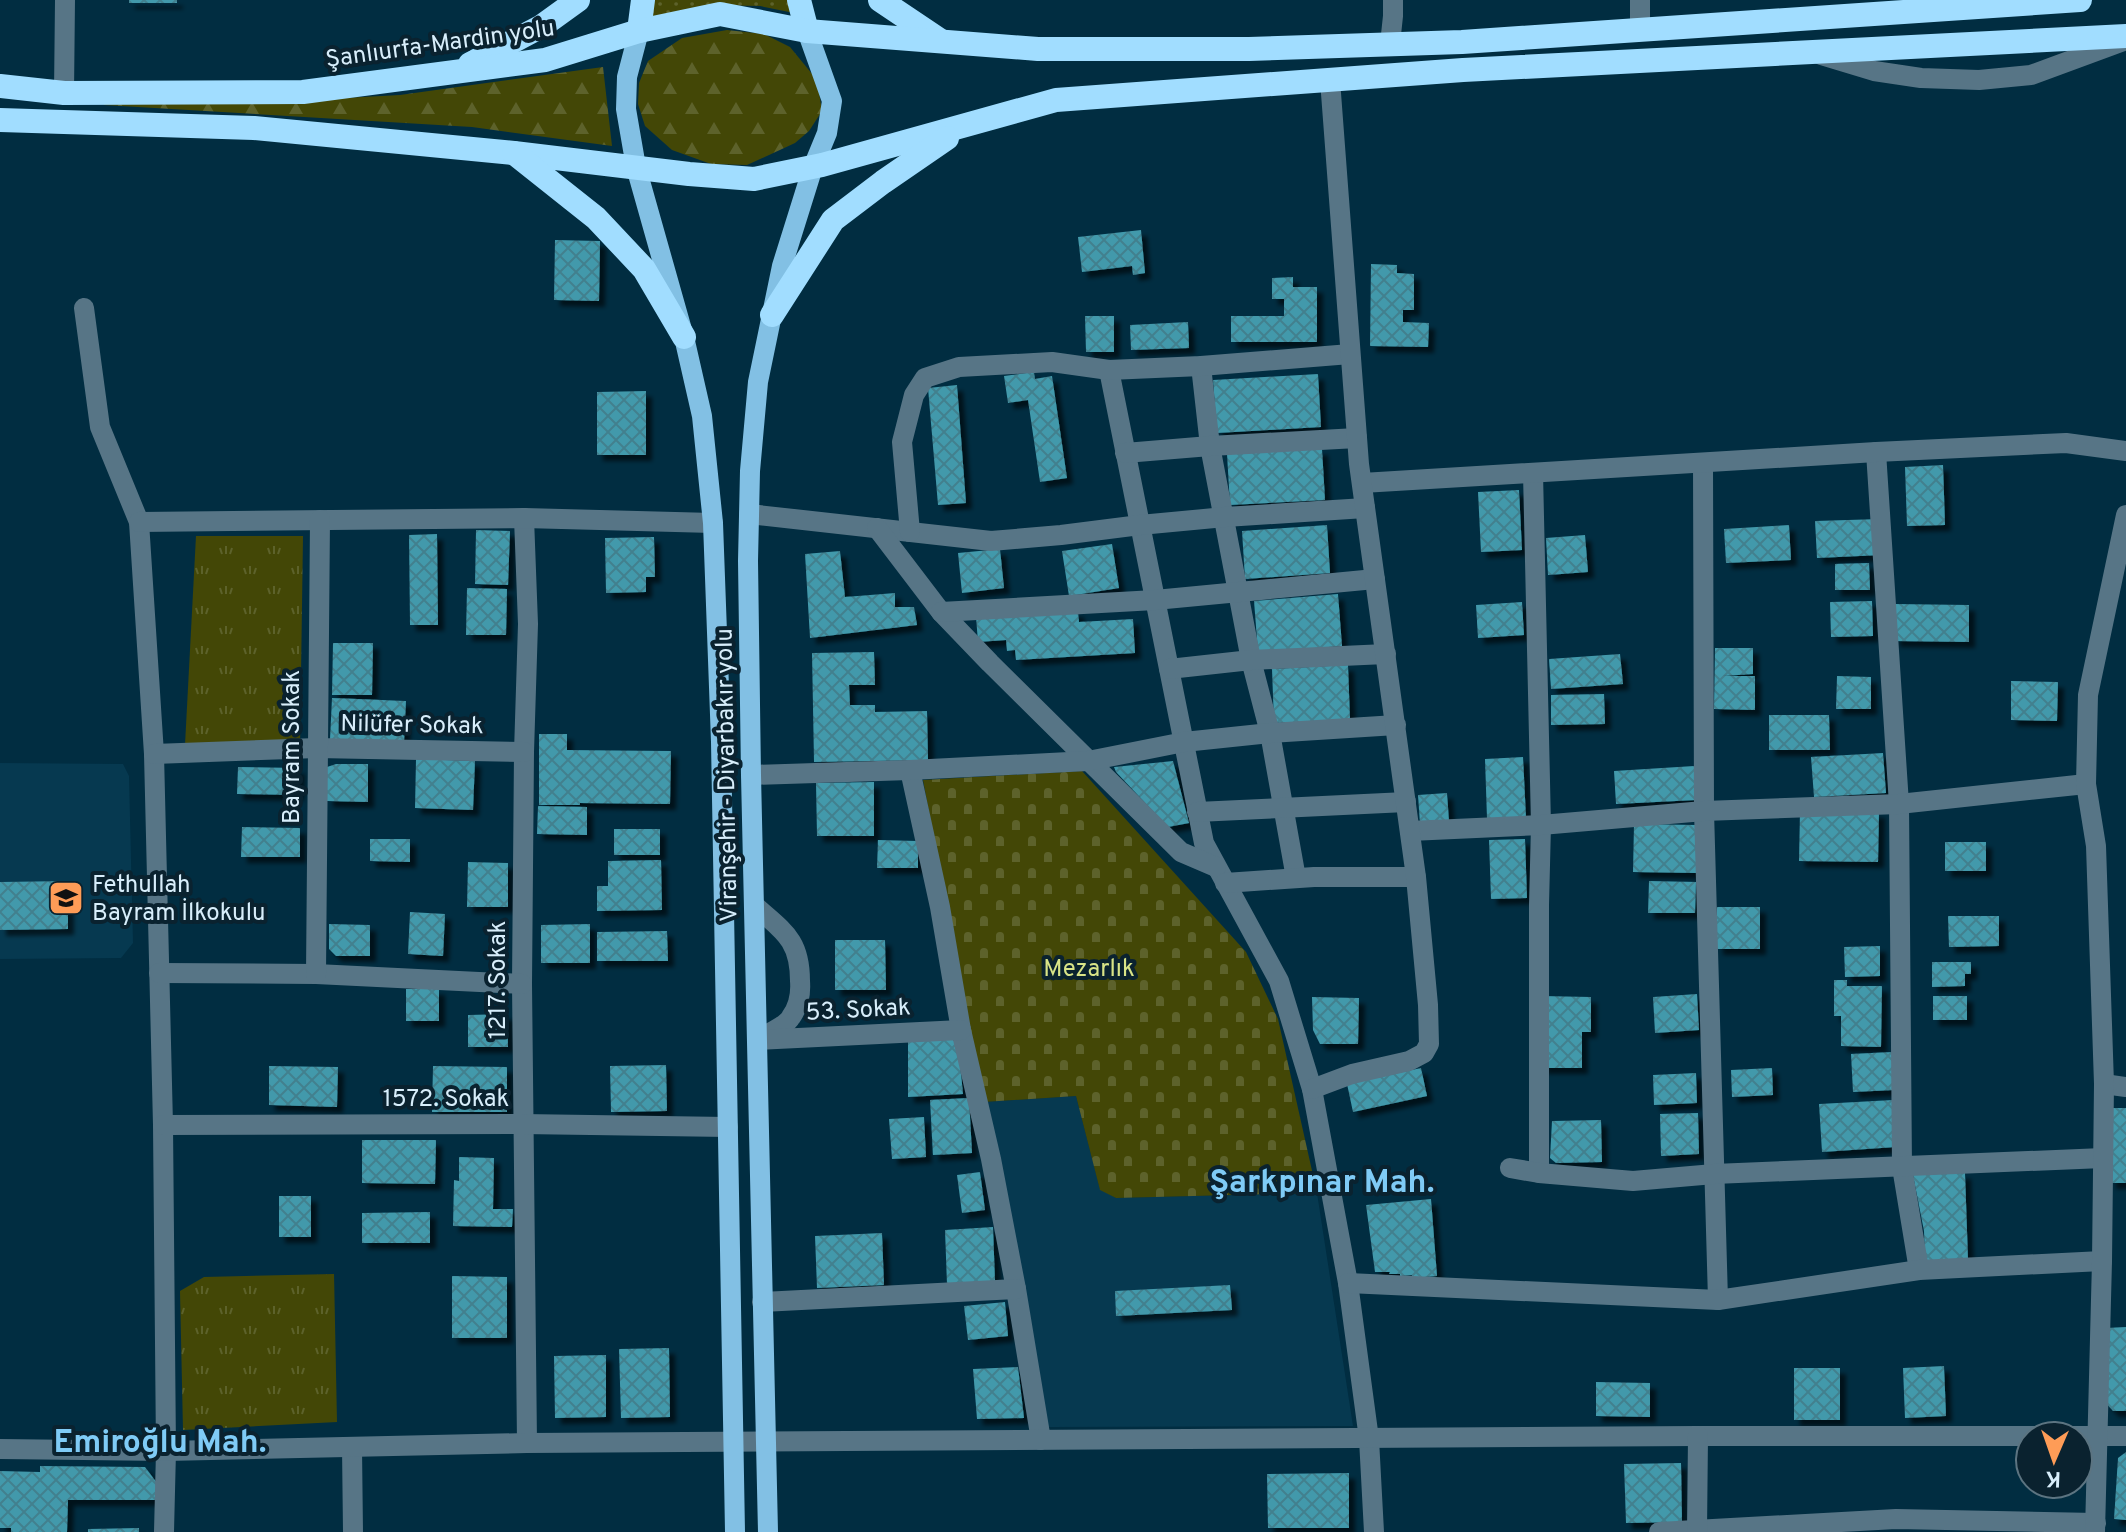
<svg xmlns="http://www.w3.org/2000/svg" width="2126" height="1532" viewBox="0 0 2126 1532" font-family="Overpass,sans-serif">
<defs>
<pattern id="grass-dots" width="8" height="8" patternUnits="userSpaceOnUse" patternTransform="scale(2)"><rect width="8" height="8" fill="#434706"/><path d="M2 2h.1M6 6h.1" fill="none" stroke="#5d622b" stroke-width="1.8" stroke-linecap="round"/></pattern>
<pattern id="forest-firs" width="22" height="20" patternUnits="userSpaceOnUse" patternTransform="scale(2)"><rect width="22" height="20" fill="#434706"/><path d="M5 1l3.5 6h-7zM16 11l3.5 6h-7z" fill="#5d622b"/></pattern>
<pattern id="cemetery-stones" width="16" height="16" patternUnits="userSpaceOnUse" patternTransform="scale(2)"><rect width="16" height="16" fill="#434706"/><path d="M2 7V4a2 2 0 0 1 4 0v3zM10 15v-3a2 2 0 0 1 4 0v3z" fill="#5d622b"/></pattern>
<pattern id="park-tufts" width="24" height="20" patternUnits="userSpaceOnUse" patternTransform="scale(2)"><rect width="24" height="20" fill="#434706"/><path d="M3 7l-1-3M5 7V3M7 7l1-3M15 17l-1-3M17 17v-4M19 17l1-3" fill="none" stroke="#5d622b"/></pattern>
<pattern id="building-cross-hatch" width="8" height="8" patternUnits="userSpaceOnUse" patternTransform="scale(2)"><rect width="8" height="8" fill="#4299ab"/><path d="M0 0l8 8M0 8l8-8" fill="none" stroke="#42808e"/></pattern>
<filter id="shadow"><feDropShadow dx="6" dy="6" stdDeviation="2" flood-color="#0009"/></filter>
</defs>
<rect width="100%" height="100%" fill="#012d41"/>
<g fill="#063950">
<polygon points="0,763 123,764 129,776 133,943 121,958 0,959"/>
<polygon points="1076,1096 1100,1189 1116,1198 1317,1193 1353,1426 1048,1427 984,1102"/>
</g>
<polygon fill="url(#grass-dots)" points="654,0 790,0 794,13 760,6 708,5 650,18"/>
<g fill="url(#forest-firs)">
<polygon points="727,30 764,34 790,47 817,80 822,111 809,131 795,143 747,165 711,164 672,150 645,126 638,104 639,83 648,61 682,38"/>
<polygon points="603,67 612,146 472,127 104,105 104,96 271,102 400,95"/>
</g>
<polygon fill="url(#cemetery-stones)" points="1082,771 1246,952 1278,1019 1317,1193 1116,1198 1100,1190 1076,1096 984,1102 923,780"/>
<g fill="url(#park-tufts)">
<polygon points="196,536 303,536 300,744 185,745"/>
<polygon points="334,1274 337,1422 183,1430 180,1291 204,1277"/>
</g>
<g fill="url(#building-cross-hatch)" filter="url(#shadow)">
<rect x="129" y="0" width="48" height="3"/>
<polygon points="1141,230 1145,273 1133,275 1132,266 1082,272 1078,237"/>
<polygon points="555,240 600,241 599,301 554,300"/>
<polygon points="1371,264 1397,265 1397,273 1414,274 1414,310 1403,310 1403,322 1429,323 1428,347 1370,346"/>
<polygon points="1293,277 1293,287 1317,287 1317,342 1231,342 1231,316 1284,316 1284,299 1272,299 1272,278"/>
<polygon points="1085,316 1114,316 1114,352 1086,352"/>
<polygon points="1188,322 1189,348 1131,350 1130,325"/>
<polygon points="1034,372 1035,379 1052,376 1067,478 1040,482 1028,400 1008,403 1004,376"/>
<polygon points="1318,374 1321,427 1217,433 1213,380"/>
<polygon points="957,385 966,503 938,505 928,388"/>
<polygon points="646,391 646,455 597,455 597,392"/>
<polygon points="1322,449 1325,500 1230,505 1227,454"/>
<polygon points="1943,465 1945,525 1907,526 1905,467"/>
<polygon points="1519,490 1522,550 1481,552 1478,492"/>
<polygon points="1880,519 1881,555 1817,558 1815,521"/>
<polygon points="1327,525 1330,573 1245,579 1242,531"/>
<polygon points="1789,525 1791,560 1726,563 1724,529"/>
<polygon points="476,530 510,531 508,585 475,584"/>
<polygon points="437,534 438,625 410,625 409,535"/>
<polygon points="1585,535 1588,572 1548,575 1546,538"/>
<polygon points="654,537 655,577 646,577 646,592 606,593 605,538"/>
<polygon points="1112,544 1119,588 1069,596 1062,551"/>
<polygon points="1000,549 1004,588 962,593 958,553"/>
<polygon points="840,551 845,597 895,593 895,607 914,607 917,625 810,638 805,554"/>
<polygon points="1869,563 1870,590 1835,590 1835,564"/>
<polygon points="467,588 507,589 506,635 466,635"/>
<polygon points="1338,594 1342,646 1258,652 1254,601"/>
<polygon points="1872,601 1873,636 1831,637 1830,602"/>
<polygon points="1522,602 1524,635 1478,638 1476,605"/>
<polygon points="1895,604 1969,605 1969,642 1894,641"/>
<polygon points="1078,611 1079,622 1133,619 1135,653 1016,660 1015,650 1007,651 1006,640 978,642 976,617"/>
<polygon points="333,643 373,643 372,695 332,695"/>
<polygon points="1715,648 1753,648 1753,674 1723,676 1755,676 1755,710 1714,709"/>
<polygon points="874,652 875,685 849,685 850,705 875,705 875,712 927,711 928,760 814,762 812,653"/>
<polygon points="1620,654 1623,684 1551,689 1549,659"/>
<polygon points="1348,665 1350,720 1274,723 1272,669"/>
<polygon points="1837,676 1871,677 1871,709 1836,709"/>
<polygon points="2011,681 2058,682 2057,721 2011,720"/>
<polygon points="1604,694 1605,724 1551,725 1551,695"/>
<polygon points="332,698 406,701 404,742 330,739"/>
<polygon points="1769,715 1829,715 1830,750 1769,750"/>
<polygon points="539,734 567,734 567,750 671,751 670,804 580,803 580,805 539,805"/>
<polygon points="1883,753 1886,793 1814,797 1811,757"/>
<polygon points="1523,757 1526,818 1487,819 1485,759"/>
<polygon points="416,759 475,761 473,810 415,808"/>
<polygon points="1173,761 1189,823 1168,827 1116,772 1114,767"/>
<polygon points="336,764 368,764 368,802 327,801 327,767"/>
<polygon points="1694,766 1696,800 1616,804 1614,771"/>
<polygon points="238,767 299,768 298,795 237,794"/>
<polygon points="874,782 874,836 817,836 816,783"/>
<polygon points="1447,793 1449,822 1420,824 1418,795"/>
<polygon points="538,806 587,807 587,835 537,834"/>
<polygon points="1800,811 1879,812 1878,862 1799,861"/>
<polygon points="1634,824 1697,825 1696,873 1633,872"/>
<polygon points="242,827 300,828 300,857 241,857"/>
<rect x="614" y="829" width="46" height="26"/>
<polygon points="370,839 410,839 410,862 370,861"/>
<polygon points="1525,839 1527,898 1491,899 1489,840"/>
<polygon points="878,840 918,841 918,868 877,868"/>
<rect x="1945" y="842" width="41" height="29"/>
<polygon points="661,860 662,910 597,911 597,886 608,886 608,861"/>
<polygon points="468,862 508,863 508,907 467,907"/>
<polygon points="68,881 68,929 0,930 0,882"/>
<polygon points="1649,881 1696,882 1695,913 1648,913"/>
<rect x="1717" y="907" width="43" height="42"/>
<polygon points="410,912 445,914 443,956 408,954"/>
<polygon points="1948,916 1999,916 1999,946 1949,947"/>
<polygon points="329,924 370,925 370,956 336,956 329,949"/>
<polygon points="590,924 590,963 541,963 541,925"/>
<polygon points="667,931 668,961 597,961 597,932"/>
<polygon points="835,940 885,940 886,990 835,990"/>
<polygon points="1880,946 1880,976 1845,977 1844,947"/>
<polygon points="1932,962 1971,962 1971,974 1965,974 1965,986 1932,987"/>
<polygon points="1834,980 1847,980 1847,986 1882,986 1881,1047 1841,1046 1841,1016 1834,1016"/>
<rect x="406" y="989" width="33" height="32"/>
<polygon points="1697,994 1699,1030 1655,1033 1653,997"/>
<polygon points="1542,996 1591,997 1591,1032 1582,1032 1582,1068 1541,1068"/>
<rect x="1933" y="996" width="34" height="24"/>
<polygon points="1312,997 1359,998 1358,1044 1320,1044 1313,1030"/>
<polygon points="507,1014 508,1047 468,1047 468,1015"/>
<polygon points="951,1039 958,1043 963,1094 908,1097 908,1040"/>
<polygon points="1893,1052 1894,1090 1853,1092 1851,1054"/>
<polygon points="666,1065 667,1111 611,1112 610,1066"/>
<polygon points="269,1066 338,1067 337,1107 269,1105"/>
<polygon points="433,1066 507,1067 507,1112 432,1112"/>
<polygon points="1421,1068 1427,1096 1353,1112 1347,1084"/>
<polygon points="1772,1068 1773,1095 1732,1097 1731,1070"/>
<polygon points="1696,1073 1697,1103 1654,1105 1653,1075"/>
<polygon points="969,1098 972,1153 933,1155 930,1100"/>
<polygon points="1893,1100 1896,1147 1822,1152 1819,1104"/>
<rect x="2110" y="1108" width="16" height="75"/>
<polygon points="1698,1113 1699,1154 1661,1156 1660,1114"/>
<polygon points="924,1117 926,1157 892,1159 889,1119"/>
<polygon points="1601,1120 1602,1162 1556,1163 1550,1158 1552,1121"/>
<polygon points="362,1140 436,1140 435,1184 362,1183"/>
<polygon points="459,1157 494,1158 493,1209 513,1209 512,1227 453,1226 454,1180 459,1181"/>
<polygon points="980,1172 985,1210 962,1213 957,1175"/>
<polygon points="1965,1173 1968,1260 1925,1261 1924,1231 1913,1175"/>
<rect x="279" y="1196" width="32" height="41"/>
<polygon points="1431,1199 1437,1276 1411,1278 1412,1275 1400,1276 1400,1274 1389,1274 1390,1272 1375,1272 1366,1205"/>
<polygon points="430,1212 430,1243 362,1243 362,1213"/>
<polygon points="993,1227 995,1282 947,1285 945,1230"/>
<polygon points="882,1233 884,1285 817,1288 815,1236"/>
<polygon points="452,1276 507,1277 507,1338 452,1338"/>
<polygon points="1230,1285 1232,1310 1116,1316 1115,1291"/>
<polygon points="1005,1302 1008,1336 968,1340 964,1306"/>
<polygon points="2126,1327 2126,1411 2113,1411 2105,1402 2105,1328"/>
<polygon points="669,1348 670,1417 621,1418 619,1349"/>
<polygon points="606,1355 606,1417 555,1418 554,1356"/>
<polygon points="1944,1366 1946,1416 1905,1418 1903,1368"/>
<polygon points="1018,1367 1024,1418 977,1419 973,1369"/>
<rect x="1794" y="1368" width="46" height="52"/>
<polygon points="1596,1382 1650,1383 1650,1417 1596,1416"/>
<polygon points="2126,1452 2126,1520 2114,1519 2118,1458"/>
<polygon points="1681,1463 1682,1522 1626,1523 1624,1464"/>
<polygon points="40,1466 145,1467 157,1483 157,1500 68,1500 67,1532 11,1532 11,1528 0,1528 0,1471 40,1472"/>
<polygon points="1349,1473 1349,1528 1268,1528 1267,1474"/>
<polygon points="139,1528 139,1532 88,1532 88,1529"/>
</g>
<g fill="none" stroke-linecap="round" stroke-linejoin="round">
<g stroke="#577586" stroke-width="20">
<polyline points="1640,0 1640,30"/>
<polyline points="1390,44 1393,16 1393,0"/>
<polyline points="1821,55 1874,71 1921,78 1979,80 2031,75 2126,40"/>
<polyline points="64,93 65,0"/>
<polyline points="84,308 100,427 139,522 154,754 163,1125 166,1451 164,1532"/>
<polyline points="1201,366 1210,446 1251,660 1270,733 1296,878"/>
<polyline points="1109,370 1204,843 1279,981 1312,1089 1348,1283 1369,1439 1374,1532"/>
<polyline points="1876,452 1899,804 1902,1167 1919,1270"/>
<polyline points="1125,453 1210,446 1357,438"/>
<polyline points="1703,463 1704,811 1718,1300"/>
<polyline points="1533,473 1541,825 1539,905 1539,1173"/>
<polyline points="1362,483 1876,452 2066,443 2126,451"/>
<polyline points="749,514 991,541 1061,535 1140,525 1225,517 1365,508"/>
<polyline points="524,518 528,624 524,752 522,984 527,1443"/>
<polyline points="139,522 524,518 713,523"/>
<polyline points="877,528 941,612 990,663 1181,852 1216,867"/>
<polyline points="910,532 902,442 914,395 925,378 959,367 1052,362 1109,370 1201,366 1350,354"/>
<polyline points="941,612 1155,600 1375,579"/>
<polyline points="1169,669 1251,660 1386,654"/>
<polyline points="154,754 317,748 524,752"/>
<polyline points="910,770 940,907 961,1030 991,1159 1016,1289 1041,1440"/>
<polyline points="751,775 910,770 1088,761 1184,742 1270,733 1396,725"/>
<polyline points="1197,812 1406,802"/>
<polyline points="1410,831 1541,825 1704,811 1899,804 2086,784"/>
<polyline points="1225,883 1314,877 1416,877"/>
<path d="M754,905C783,931 800,939 800,981C801,994 799,1006 791,1017C786,1026 770,1032 761,1038"/>
<polyline points="159,973 316,974 522,984"/>
<polyline points="316,974 320,520"/>
<polyline points="757,1040 961,1030"/>
<polyline points="2104,1084 2126,1087"/>
<polyline points="1312,1089 1352,1074 1409,1061 1424,1053 1429,1044 1428,1005 1416,877 1359,464 1330,80"/>
<polyline points="163,1125 522,1124 728,1127"/>
<polyline points="1510,1168 1539,1173 1633,1181 1714,1174 2103,1158"/>
<polyline points="1348,1283 1718,1300 1919,1270 2102,1261"/>
<polyline points="762,1302 1016,1289"/>
<polyline points="352,1447 353,1532"/>
<polyline points="0,1449 166,1451 527,1443 1698,1436 2126,1436"/>
<polyline points="1659,1532 1896,1519 2096,1523"/>
<polyline points="1697,1532 1698,1436"/>
<polyline points="2095,1532 2102,1261 2104,1084 2096,846 2086,784 2088,695 2126,515"/>
</g>
<g stroke="#82c0e4" stroke-width="20">
<polyline points="639,31 627,77 626,109 636,167 684,337 702,416 713,523 721,742 735,1532"/>
<polyline points="768,1532 751,775 748,561 750,471 758,382 782,266 813,167 827,133 832,101 807,31"/>
</g>
<g stroke="#a1ddff" stroke-width="24">
<polyline points="799,0 807,31"/>
<polyline points="880,0 941,41"/>
<polyline points="639,31 643,0"/>
<polyline points="470,64 542,26 578,0"/>
<polyline points="0,86 64,93 303,92 545,60 639,31 720,14 807,31 1038,49 1249,49 1462,42 2080,0"/>
<polyline points="0,120 254,128 514,153 689,174 754,179 822,165 1056,100 1463,70 2126,36"/>
<polyline points="514,153 596,218 644,269 684,337"/>
<polyline points="772,315 833,220 883,182 947,138"/>
</g>
</g>
<defs>
<g id="school-square" transform="scale(1.8)"><rect x="-9" y="-9" width="18" height="18" rx="4" fill="#fe9c57" stroke="#0a222f"/><path d="M0-5L7-2L0 1L-7-2ZM-4 1L0 2.5L4 1V4Q0 6-4 4Z" fill="#111"/></g>
</defs>
<g fill-rule="evenodd">
<use href="#school-square" x="66" y="898"/>
</g>
<g text-anchor="middle" stroke-width="8" stroke-linejoin="round" paint-order="stroke">
<g font-size="24" fill="#d8eefb" stroke="#0a222f">
<text transform="translate(440 43) rotate(-8)" y="8">Şanlıurfa-Mardin yolu</text>
<text transform="translate(412 724) rotate(1)" y="8">Nilüfer Sokak</text>
<text transform="translate(291 747) rotate(-90)" y="8">Bayram Sokak</text>
<text transform="translate(726 775) rotate(-91)" y="8">Viranşehir - Diyarbakır yolu</text>
<text transform="translate(497 980) rotate(-90)" y="8">1217. Sokak</text>
<text transform="translate(858 1009) rotate(-3)" y="8">53. Sokak</text>
<text x="446" y="1106">1572. Sokak</text>
</g>
<g font-size="24" fill="#d8eefb" stroke="#0a222f" text-anchor="start">
<text x="92" y="892">Fethullah<tspan x="92" dy="28">Bayram İlkokulu</tspan></text>
</g>
<g font-size="24" fill="#d9e487" stroke="#0a222f">
<text x="1089" y="976">Mezarlık</text>
</g>
<g font-size="32" font-weight="bold" fill="#7fcbf6" stroke="#0a222f">
<text x="1322" y="1192">Şarkpınar Mah.</text>
<text x="160" y="1452">Emiroğlu Mah.</text>
</g>
</g>
<g transform="translate(2054 1460) rotate(182)"><circle r="38" fill="#0a222f" stroke="#5c7481" stroke-width="2"/>
<path d="M0-6L14 30L0 20L-14 30Z" fill="#fe9c57"/>
<text y="-12" font-size="22" font-weight="bold" text-anchor="middle" fill="#d8eefb">K</text>
</g>
</svg>
